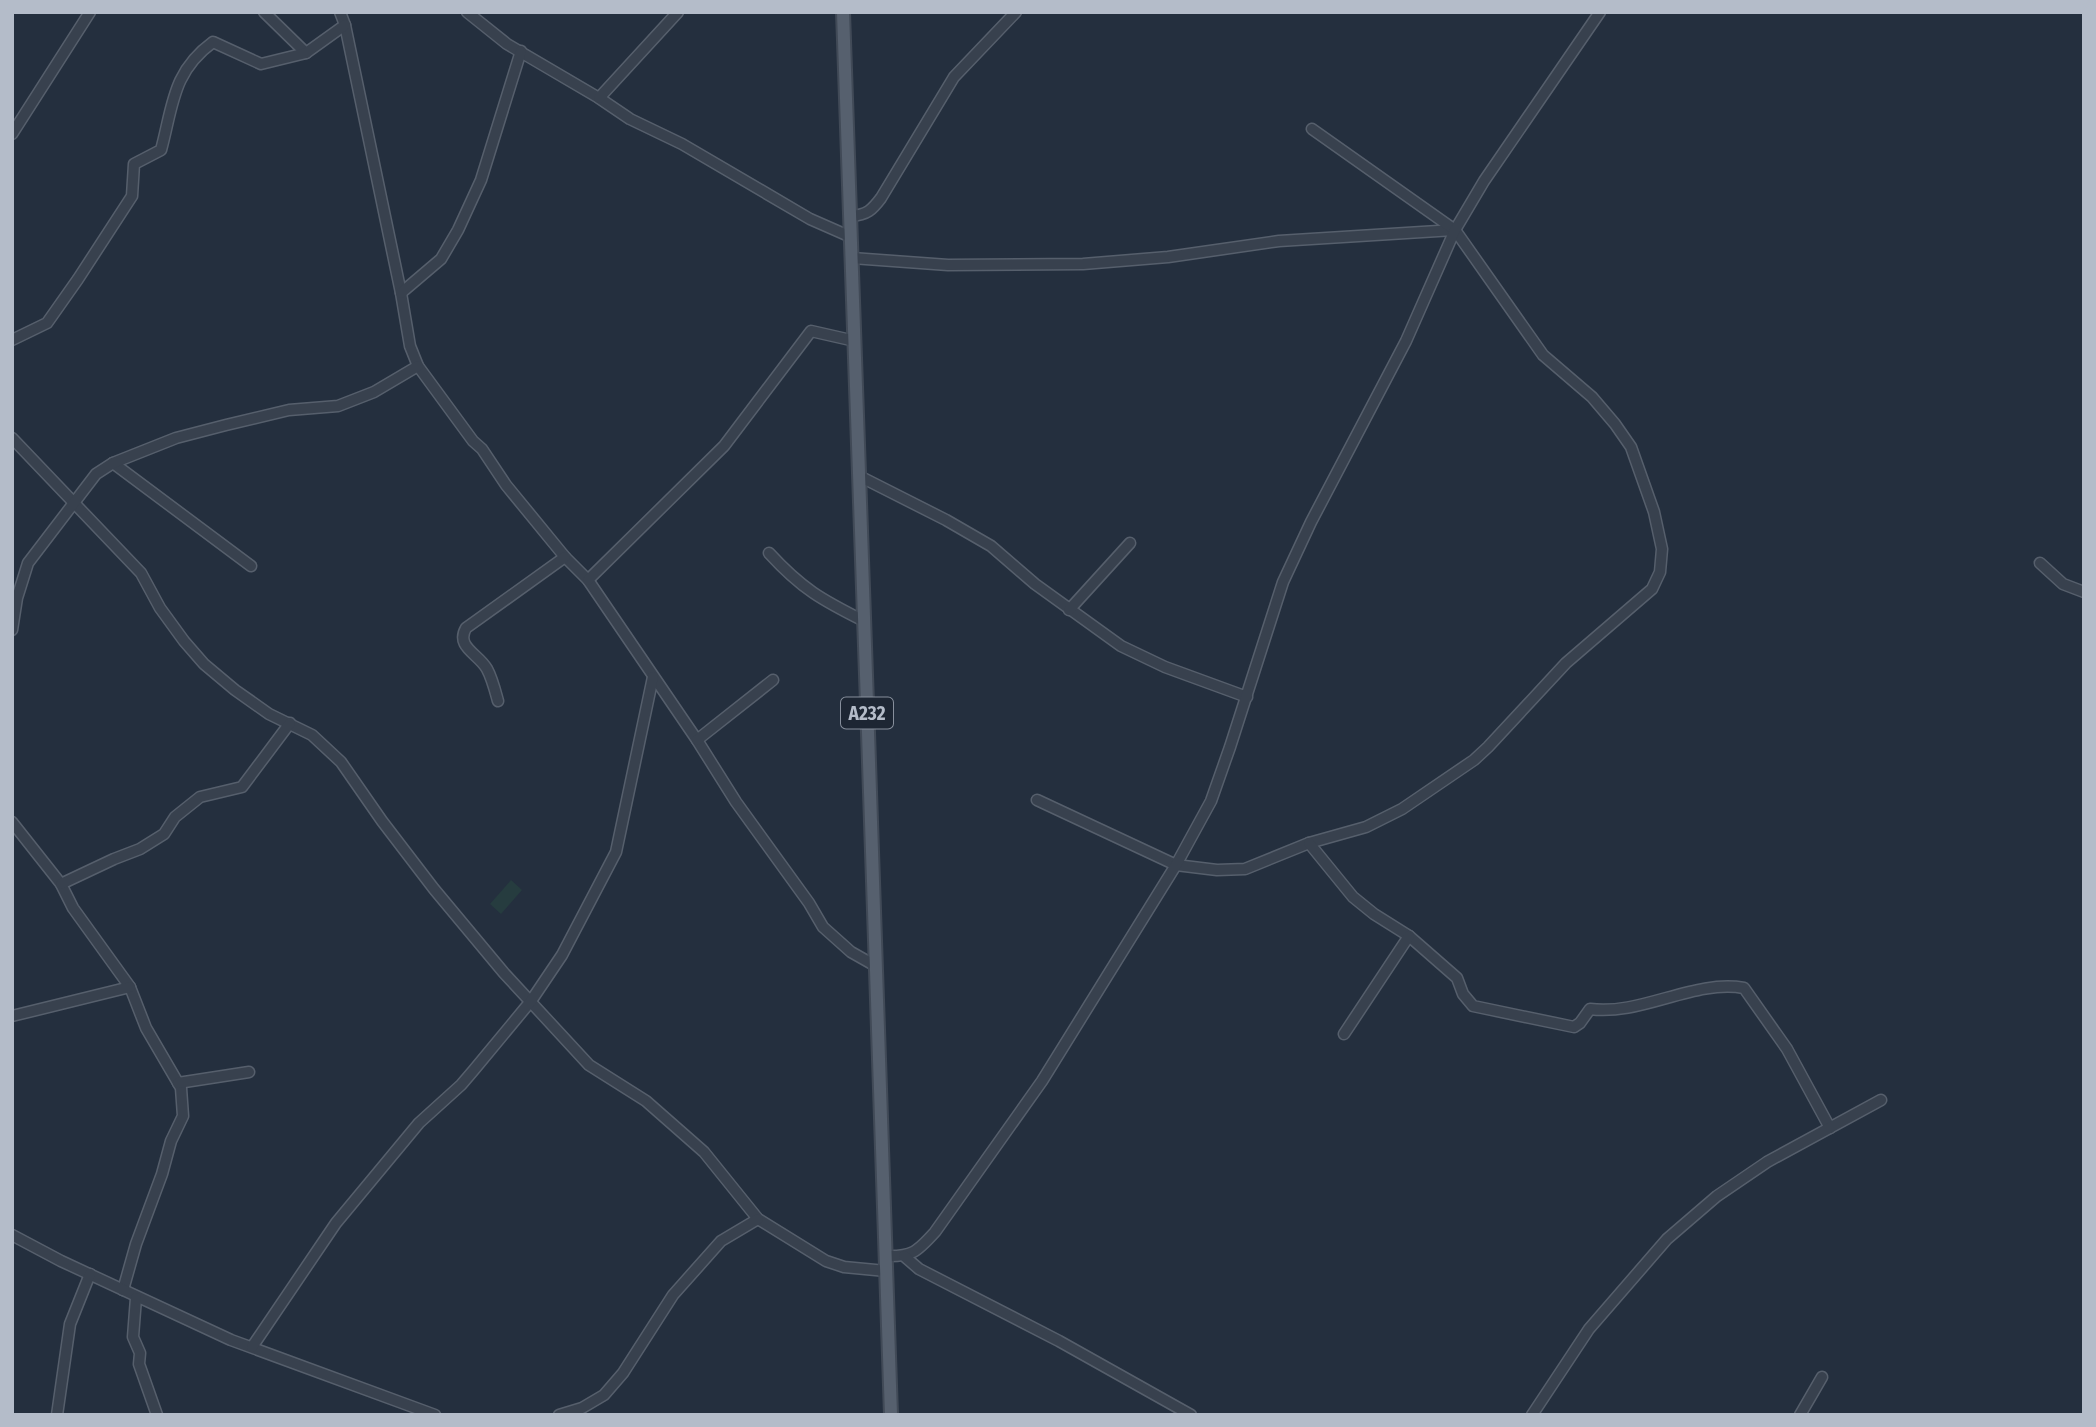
<svg xmlns="http://www.w3.org/2000/svg" width="2096" height="1427" viewBox="0 0 2096 1427" font-family="'Fira Sans Condensed',sans-serif">
<rect width="100%" height="100%" fill="#242f3e"/>
<polygon fill="#263c3f" points="511,880 522,890 501,914 490,904"/>
<g fill="none" stroke-linecap="round" stroke-linejoin="round">
<g stroke="#565f6c" stroke-width="13">
<g id="minor">
<polyline points="264,12 306,53"/>
<polyline points="340,12 345,25 401,293 410,346 418,366 473,441 482,449 506,485 565,557 588,580 697,740 736,802 809,903 823,927 851,952 874,965"/>
<polyline points="467,12 507,44 599,98 630,119 682,144 810,219 851,237"/>
<polyline points="599,98 678,12"/>
<polyline points="12,134 90,12"/>
<path d="M851,216C867,215 872,210 881,198L954,77L1016,12"/>
<polyline points="852,258 948,265 1083,264 1168,257 1279,241 1454,230"/>
<polyline points="401,293 441,259 458,230 481,180 521,51"/>
<path d="M12,340L47,323L78,279L132,196L134,164L161,150C173,106 172,72 213,42L261,64L306,53L345,25"/>
<polyline points="12,438 141,573 160,608 184,641 204,664 235,690 269,714 312,735 341,762 382,821 434,889 504,973 589,1065 646,1101 704,1152 758,1219 826,1261 844,1267 886,1271"/>
<polyline points="113,463 251,566"/>
<polyline points="861,477 946,520 991,546 1035,584 1121,646 1165,667 1247,697"/>
<path d="M769,553C802,589 822,600 864,621"/>
<polyline points="2040,563 2063,584 2084,592"/>
<polyline points="588,580 724,446 811,331 855,341"/>
<polyline points="1069,610 1130,543"/>
<polyline points="12,630 17,598 28,563 96,474 113,463 176,438 226,425 289,410 338,406 374,392 418,366"/>
<path d="M498,701C495,690 492,678 487,669C479,654 455,647 466,628L565,557"/>
<polyline points="697,740 773,680"/>
<polyline points="1037,800 1176,865 1217,870 1245,869 1309,843 1366,827 1402,809 1474,760 1488,747 1566,663 1652,589 1660,572 1662,549 1654,512 1631,447 1615,424 1592,397 1543,355 1455,230 1312,129"/>
<polyline points="12,822 61,884 73,908 130,987 146,1028 181,1088 183,1116 171,1141 162,1174 136,1244 123,1290"/>
<path d="M1309,843L1353,897L1374,914L1409,936L1457,978L1463,994L1473,1006L1574,1027L1580,1023L1590,1009C1641,1016 1694,979 1744,988L1787,1049L1830,1128"/>
<polyline points="61,884 114,859 140,849 164,834 175,817 200,797 242,787 290,723"/>
<polyline points="12,1016 130,987"/>
<polyline points="1344,1034 1409,936"/>
<polyline points="178,1083 249,1072"/>
<polyline points="12,1235 61,1261 231,1340 435,1415"/>
<path d="M885,1256C912,1257 917,1252 935,1232L1042,1081L1176,865L1211,801L1230,747L1283,582L1311,522L1406,341L1455,230L1484,181L1600,12"/>
<polyline points="904,1256 919,1269 1059,1341 1191,1415"/>
<polyline points="136,1298 133,1337 140,1353 139,1364 157,1415"/>
<polyline points="252,1347 336,1223 419,1123 461,1085 473,1071 531,1001 562,955 616,852 653,677"/>
<polyline points="57,1415 70,1324 90,1274"/>
<polyline points="559,1415 582,1408 604,1395 623,1373 673,1295 721,1241 758,1219"/>
<polyline points="1532,1415 1589,1329 1667,1239 1717,1196 1767,1162 1881,1100"/>
<polyline points="1800,1415 1822,1377"/>
</g>
</g>
<g stroke="#414a57" stroke-width="16">
<path id="major" d="M843,12C862,480 873,947 891,1415"/>
</g>
<use href="#minor" stroke="#38414e" stroke-width="10"/>
<use href="#major" stroke="#56606e" stroke-width="12"/>
</g>
<g text-anchor="middle" stroke-width="5" stroke-linejoin="round" paint-order="stroke">
<rect fill="#1d2633" stroke="#878f9c" stroke-width="2" x="841" y="697.5" width="52" height="31" rx="5"/>
<g font-size="19" font-weight="bold" fill="#b4bcc9">
<text x="867" y="720">A232</text>
</g>
</g>
<rect width="2096" height="1427" fill="none" stroke="#b4bcc9" stroke-width="28"/>
</svg>
